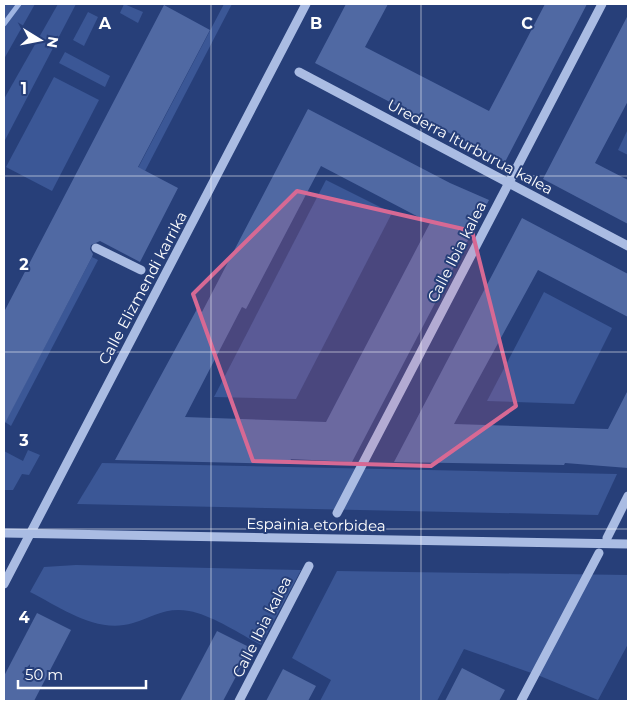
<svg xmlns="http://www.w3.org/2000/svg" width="632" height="705" viewBox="0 0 632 705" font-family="Montserrat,sans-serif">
<rect width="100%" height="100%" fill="#273f79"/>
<g fill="#3b5796">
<polygon points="4,4 35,4 4,59"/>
<polygon points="58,4 76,4 4,142 4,99"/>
<polygon points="124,4 143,12 138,23 120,13"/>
<polygon points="224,4 232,4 145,171 138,168"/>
<polygon points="88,12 98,17 84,46 73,40"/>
<polygon points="65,52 110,76 105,87 59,63"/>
<polygon points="54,77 99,100 52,191 6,167"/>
<polygon points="628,129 628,155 618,150"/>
<polygon points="326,180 392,213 296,399 214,397"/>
<polygon points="92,257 98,260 11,426 5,422"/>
<polygon points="544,292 612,328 574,404 487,401"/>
<polygon points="28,450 40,455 29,475 22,474 13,490 4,490 4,451 23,461"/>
<polygon points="102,463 617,474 598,515 77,504"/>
<path d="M76,565L301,570L261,645C240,634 212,615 189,611C165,607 154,617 133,623C96,634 62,608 30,592L44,567Z"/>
<polygon points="337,571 628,575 628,644 598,700 540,676 464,649 437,701 320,701 331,680 292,658"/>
</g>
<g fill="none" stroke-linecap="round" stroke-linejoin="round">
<polyline stroke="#9fb5e3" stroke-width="5" points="4,24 19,4"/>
</g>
<g fill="#5069a3" fill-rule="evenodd">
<polygon points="346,4 388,4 365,47 489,111 545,4 587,4 505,162 315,63"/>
<polygon points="164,5 210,30 138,167 178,188 140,262 100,241 91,245 90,249 93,254 92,257 4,425 4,312"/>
<polygon points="628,15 628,101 595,163 628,180 628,224 543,179"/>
<path d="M308,109L450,183L489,200L352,462L291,459L289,464L115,460L197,309L202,312ZM321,166L430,223L326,422L185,417L242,307L246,309Z"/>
<polygon points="522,218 628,274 628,317 538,270 454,424 608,429 628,390 628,468 565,463 564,465 394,462"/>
<polygon points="37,613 71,630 34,701 4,701 4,676"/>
<polygon points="217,631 251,648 223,701 180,701"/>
<polygon points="462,668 505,690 499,701 445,701"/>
<polygon points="283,669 316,686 308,701 266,701"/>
</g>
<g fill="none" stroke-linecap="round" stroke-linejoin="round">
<g stroke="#aabce3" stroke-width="9">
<polyline points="299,72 628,246"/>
<polyline points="96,248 141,270"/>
<polyline points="337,513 602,4"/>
<polyline points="4,533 628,544"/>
<polyline points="607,538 628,496"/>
<polyline points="4,584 306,4"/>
<polyline points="239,701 309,566"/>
<polyline points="521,701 599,553"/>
</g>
</g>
<path fill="#d76994" fill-opacity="0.2" stroke="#d76994" stroke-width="4" stroke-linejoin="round" d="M297,191L472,231L516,406L431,466L253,461L193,294Z"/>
<path fill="none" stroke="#fff" stroke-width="1" stroke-opacity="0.55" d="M211,4V701M421,4V701M4,176H628M4,352H628M4,529H628"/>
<g text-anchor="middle" stroke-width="4" stroke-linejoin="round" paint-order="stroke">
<g font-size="15" fill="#fff" stroke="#273f79">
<text transform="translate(470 147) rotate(28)" y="5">Urederra Iturburua kalea</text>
<text transform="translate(457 252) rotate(-63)" y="5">Calle Ibia kalea</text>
<text transform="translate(143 288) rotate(-62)" y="5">Calle Elizmendi karrika</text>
<text transform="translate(316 525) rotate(1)" y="5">Espainia etorbidea</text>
<text transform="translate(262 627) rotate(-63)" y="5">Calle Ibia kalea</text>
</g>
</g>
<g font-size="16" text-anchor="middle" font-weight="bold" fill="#fff" stroke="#273f79" stroke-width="4" stroke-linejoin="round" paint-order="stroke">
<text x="105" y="29">A</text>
<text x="316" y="29">B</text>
<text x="527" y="29">C</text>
<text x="24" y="94">1</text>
<text x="24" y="270">2</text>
<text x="24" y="446">3</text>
<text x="24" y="623">4</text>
</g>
<rect width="632" height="705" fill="none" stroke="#ffffff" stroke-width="10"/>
<g transform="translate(40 40) rotate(100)" stroke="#273f79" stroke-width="4" paint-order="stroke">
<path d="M0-4L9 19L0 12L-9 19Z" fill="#ffffff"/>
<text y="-8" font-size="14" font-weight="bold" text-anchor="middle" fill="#ffffff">N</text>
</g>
<path d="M18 680v8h128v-8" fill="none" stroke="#ffffff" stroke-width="2.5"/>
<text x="25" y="680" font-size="15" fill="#ffffff" stroke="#273f79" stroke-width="4" paint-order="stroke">50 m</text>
</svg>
